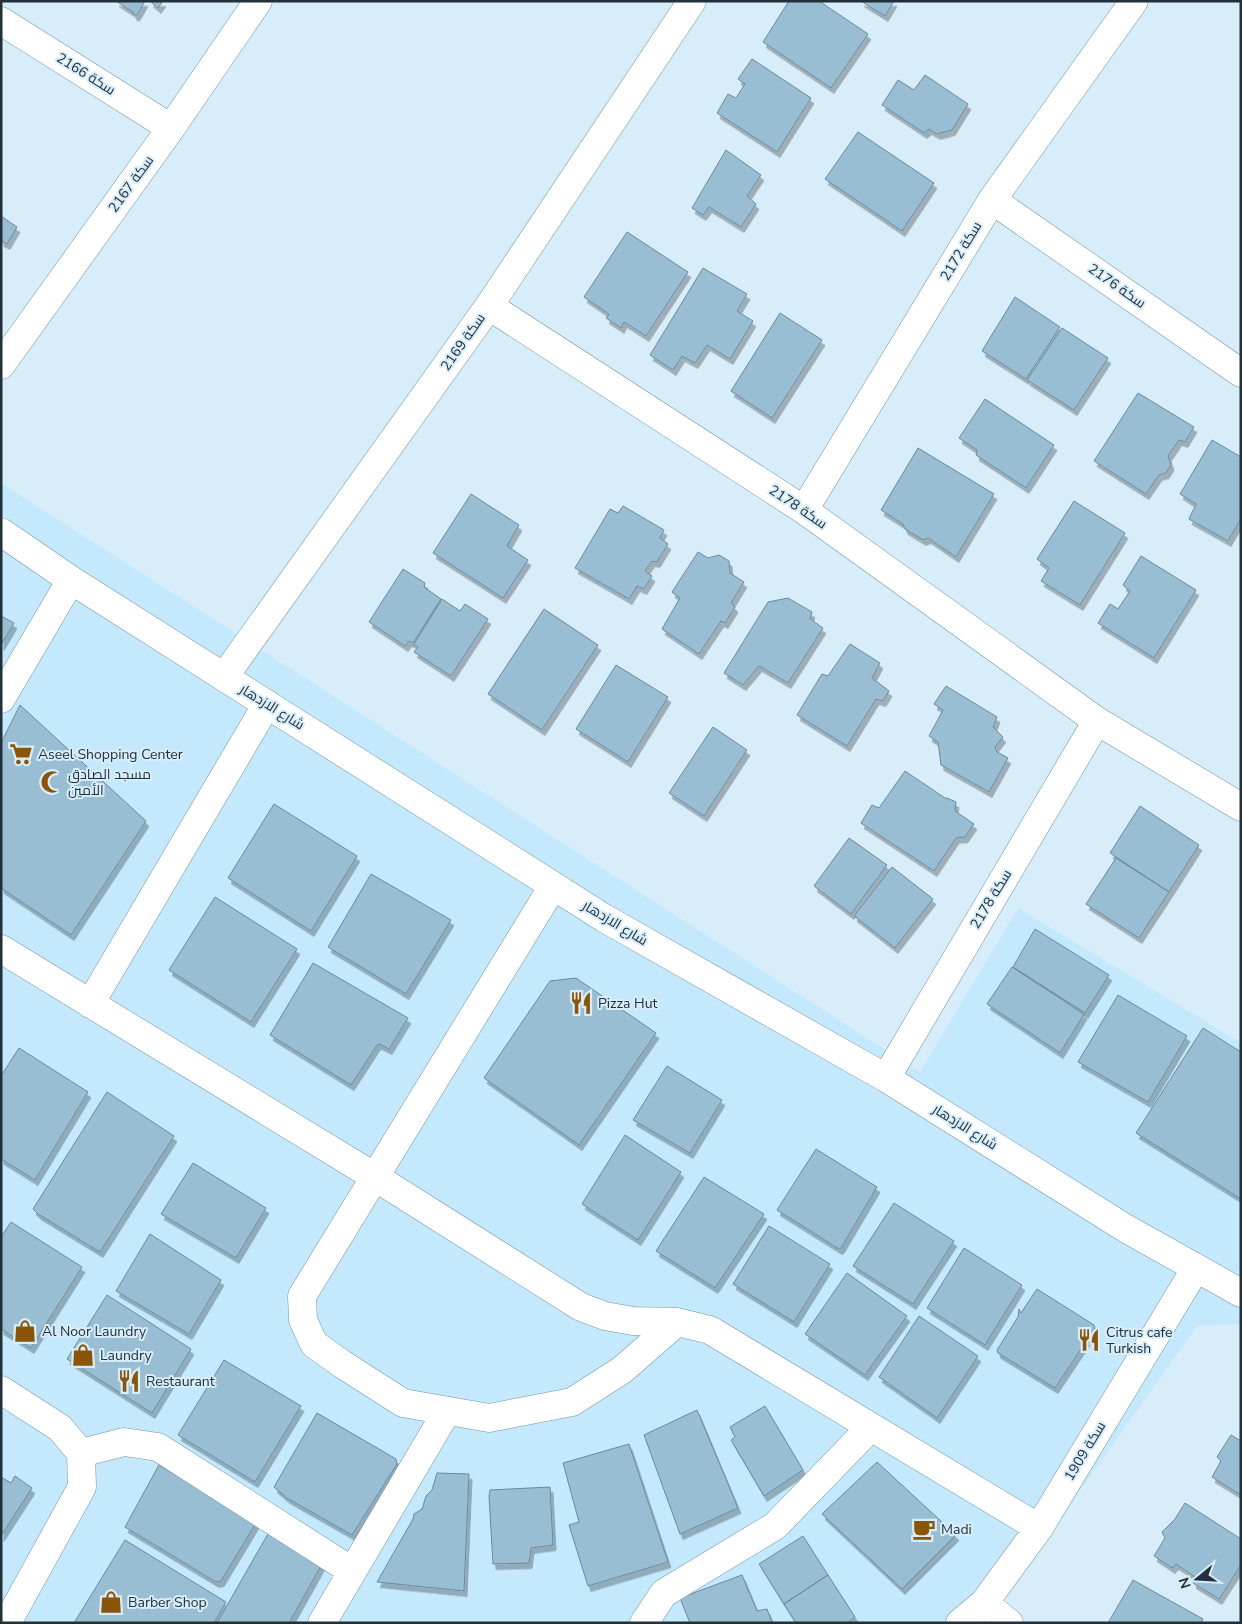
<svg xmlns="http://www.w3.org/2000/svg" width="1242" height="1624" viewBox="0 0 1242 1624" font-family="'Nunito Sans',Cairo,sans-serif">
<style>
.built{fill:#c4e9fd}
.building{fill:#99bdd2;stroke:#678a9e;filter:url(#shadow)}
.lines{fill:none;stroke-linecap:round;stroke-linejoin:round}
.minor-casing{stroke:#7295a9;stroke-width:29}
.tertiary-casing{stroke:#7295a9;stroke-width:29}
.minor{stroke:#fff;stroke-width:28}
.tertiary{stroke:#fff;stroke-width:28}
.labels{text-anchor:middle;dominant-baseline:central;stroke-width:4;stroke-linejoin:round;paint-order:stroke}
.street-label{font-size:14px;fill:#223139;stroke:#d7edfa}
.poi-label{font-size:14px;fill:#223139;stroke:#d7edfa;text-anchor:start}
</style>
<defs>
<filter id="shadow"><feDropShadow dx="3" dy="5.5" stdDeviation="0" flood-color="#0004"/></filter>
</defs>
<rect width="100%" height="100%" fill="#d7edfa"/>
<path class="built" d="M1 483 920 1072 1018 908 1241 1043V1324L1197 1326 988 1620 985 1623H1Z"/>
<path class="building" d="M116 1H145L137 15H134L133 12Z
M150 1H163L158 8Z
M789 1H819L868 34 831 88 763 42Z
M861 1H894L885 16Z
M752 59 811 98 777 152 717 113 728 94 736 98 745 84 738 79Z
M925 75 968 104 952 130 937 134 929 129 924 133 882 105 898 80 914 90Z
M858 132 934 183 902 231 825 179Z
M726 150 761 175 747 196 756 204 741 227 709 207 703 215 692 208Z
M1 216 17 227 7 244 1 241Z
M627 232 688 272 646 336 624 322 621 328 606 318 609 314 584 297Z
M703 268 747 294 737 311 753 321 730 359 707 345 695 363 682 356 673 370 650 355Z
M1015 297 1060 327 1026 379 982 351Z
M780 313 822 340 772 418 731 391Z
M1062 328 1108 358 1074 410 1027 380Z
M1138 393 1194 427 1185 442 1179 440 1168 456 1171 465 1166 473 1159 475 1146 494 1094 461Z
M985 399 1054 445 1026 488 976 455 977 450 959 438Z
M1212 440 1241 457V519L1228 541 1189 519 1196 504 1180 494Z
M918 448 994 494 956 557 928 538 923 540 905 529 903 524 881 510Z
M471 494 519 525 507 546 528 560 503 598 433 553Z
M1074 501 1125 533 1080 605 1041 581 1049 568 1037 559Z
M623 506 664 530 660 538 668 544 657 562 652 561 645 571 652 576 644 589 637 586 629 599 575 568 610 509 618 513Z
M698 552 708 558 719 555 729 561 730 573 744 582 731 603 735 607 725 623 721 621 699 654 662 629 680 598 672 592Z
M1141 556 1196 590 1154 658 1098 623 1110 604 1118 609 1130 591 1123 585Z
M403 569 425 583 424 587 441 599 413 643 409 641 405 646 369 622Z
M788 598 812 612 810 619 823 628 788 683 759 666 743 685 724 673 768 602Z
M442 599 460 611 465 604 488 619 451 676 414 652 418 647 414 644Z
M544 609 598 645 542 730 488 694Z
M1 616 14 623 1 645Z
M850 644 880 663 872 678 889 691 883 701 876 699 847 746 797 715 822 674 828 676Z
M616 665 668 697 628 762 576 729Z
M946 686 997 717 993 727 1003 737 995 747 997 752 1008 758 989 792 941 765 938 742 929 736 943 710 934 704Z
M20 705 146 821 71 935 1 888V743Z
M713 727 747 750 704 816 669 793Z
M905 771 945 798H947L956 802 955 811 974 824 965 837 956 838 934 871 861 823 872 805 879 808Z
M274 804 357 856 311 931 228 878Z
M1140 806 1199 845 1169 892 1110 853Z
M849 838 887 865 851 914 814 886Z
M1116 858 1169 892 1139 938 1086 904Z
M892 867 933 899 895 948 854 916Z
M371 874 451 920 406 994 328 947Z
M215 897 297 949 251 1022 169 970Z
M1035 929 1109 975 1085 1013 1013 967Z
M313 963 408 1018 389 1049 379 1044 377 1045 351 1085 270 1035Z
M1012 967 1084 1014 1060 1053 987 1004Z
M576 978 656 1033 579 1145 484 1078 550 981Z
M1118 995 1187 1036 1148 1102 1078 1062Z
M1203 1028 1241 1052V1199L1136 1133Z
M19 1048 88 1092 35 1180 1 1159V1076Z
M667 1066 722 1100 690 1153 633 1120Z
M107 1092 174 1136 100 1252 38 1214 33 1209Z
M625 1135 681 1172 638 1240 582 1204Z
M816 1149 877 1187 841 1248 839 1249 777 1210Z
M193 1163 266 1208 236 1258 161 1214Z
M704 1177 764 1214 715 1288 656 1251Z
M894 1203 954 1241 913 1304 853 1266Z
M11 1222 82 1267 31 1348 1 1329V1237Z
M769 1226 830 1264 794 1322 733 1284Z
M150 1234 221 1280 189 1334 116 1291Z
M964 1248 1022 1285 985 1345 927 1308Z
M847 1273 907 1316 865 1375 805 1334Z
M1037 1289 1094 1325 1095 1328 1055 1388 998 1353 997 1350 1018 1317 1019 1309 1021 1313Z
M107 1295 191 1349 152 1413 67 1359Z
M919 1316 978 1356 937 1418 879 1377Z
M224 1360 301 1406 255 1482 178 1435Z
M765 1406 803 1470 764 1496 731 1440 735 1437 730 1427Z
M697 1410 738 1508 680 1534 644 1435Z
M317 1413 396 1459 397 1464 352 1535 287 1498 274 1487Z
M1231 1435 1241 1441V1495L1212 1477 1221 1461 1217 1457Z
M629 1444 668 1562 588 1586 569 1525 579 1522 563 1463Z
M877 1462 956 1535 902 1589 822 1514Z
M159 1465 256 1523 221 1581 216 1582 125 1527Z
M437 1473 469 1474 464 1591 377 1582 413 1519 414 1514 422 1509 426 1496 432 1490Z
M15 1476 32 1488 1 1536V1477L11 1483Z
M550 1487 553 1545 531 1548 529 1563 493 1564 489 1496 490 1490Z
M1185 1503 1241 1539V1565L1219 1599 1193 1583 1195 1577 1176 1564 1172 1568 1154 1556 1165 1538 1162 1532 1175 1519Z
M269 1532 322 1564 289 1623H217Z
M803 1536 828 1575 784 1604 759 1564Z
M125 1540 226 1602 214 1623H74Z
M742 1575 757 1611 767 1609 772 1623H690L680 1598Z
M828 1575 855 1617 847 1623H796L784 1604Z
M1133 1580 1203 1619 1201 1623H1108Z"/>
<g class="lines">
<defs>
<path id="minor" d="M1 21 171 128
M992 200 1241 373
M489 306 804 510 1097 721 1241 807
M1 365 171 128 258 1
M804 510 992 200 1134 1
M224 677 489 306 692 1
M1 699 71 580
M553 886 302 1296 303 1320 314 1344 342 1364 403 1403 489 1418 572 1402 622 1370 677 1322
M1 949 375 1177 581 1307 605 1316 633 1321 677 1322 710 1330 1039 1528
M90 1004 267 704
M886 1078 1097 721
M1 1390 60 1428 81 1453 82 1487 7 1623
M81 1453 124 1442 158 1447 352 1571
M984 1603 1009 1623
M322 1623 447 1411
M644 1623 664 1593 775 1526 871 1427
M960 1623 984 1603 1039 1528 1196 1268"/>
<path id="tertiary" d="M1 532 71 580 604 918 886 1078 1125 1228 1241 1293"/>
</defs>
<use href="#minor" class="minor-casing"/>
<use href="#tertiary" class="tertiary-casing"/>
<use href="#minor" class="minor"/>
<use href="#tertiary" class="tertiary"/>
</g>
<defs>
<symbol id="supermarket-bare" viewBox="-9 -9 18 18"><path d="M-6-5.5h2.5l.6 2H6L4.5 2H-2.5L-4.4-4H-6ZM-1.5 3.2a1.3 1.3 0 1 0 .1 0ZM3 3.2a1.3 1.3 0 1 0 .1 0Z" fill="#8b5406" stroke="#d7edfa" stroke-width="2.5" paint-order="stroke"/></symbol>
<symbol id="mosque-bare" viewBox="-9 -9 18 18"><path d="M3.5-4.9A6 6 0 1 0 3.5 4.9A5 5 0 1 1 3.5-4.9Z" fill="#8b5406" stroke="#d7edfa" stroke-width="2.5" paint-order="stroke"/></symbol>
<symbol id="restaurant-bare" viewBox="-9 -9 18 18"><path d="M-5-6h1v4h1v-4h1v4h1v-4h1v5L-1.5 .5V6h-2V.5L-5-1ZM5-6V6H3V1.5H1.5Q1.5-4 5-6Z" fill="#8b5406" stroke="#d7edfa" stroke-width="2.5" paint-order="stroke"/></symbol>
<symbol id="shop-bare" viewBox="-9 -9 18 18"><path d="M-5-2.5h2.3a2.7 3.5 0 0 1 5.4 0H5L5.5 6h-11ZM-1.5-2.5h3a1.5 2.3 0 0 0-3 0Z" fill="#8b5406" stroke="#d7edfa" stroke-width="2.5" paint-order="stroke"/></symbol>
<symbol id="cafe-bare" viewBox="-9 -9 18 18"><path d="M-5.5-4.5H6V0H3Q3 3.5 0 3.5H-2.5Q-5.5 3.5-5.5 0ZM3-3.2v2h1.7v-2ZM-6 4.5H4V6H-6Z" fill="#8b5406" stroke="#d7edfa" stroke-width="2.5" paint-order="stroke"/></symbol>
</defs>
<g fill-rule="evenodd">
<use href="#supermarket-bare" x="5" y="738" width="32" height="32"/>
<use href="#mosque-bare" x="36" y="766" width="32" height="32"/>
<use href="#restaurant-bare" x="565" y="987" width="32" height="32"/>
<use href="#shop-bare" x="9" y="1315" width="32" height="32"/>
<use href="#restaurant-bare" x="1073" y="1324" width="32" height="32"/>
<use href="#shop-bare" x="67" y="1339" width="32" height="32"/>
<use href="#restaurant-bare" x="113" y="1365" width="32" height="32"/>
<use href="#cafe-bare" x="908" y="1513" width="32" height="32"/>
<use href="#shop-bare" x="95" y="1586" width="32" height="32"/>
</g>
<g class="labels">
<g class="street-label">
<text transform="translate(86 74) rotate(32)">سكة 2166</text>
<text transform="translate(131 184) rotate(-54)">سكة 2167</text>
<text transform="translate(961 251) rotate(-59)">سكة 2172</text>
<text transform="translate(1117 286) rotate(35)">سكة 2176</text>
<text transform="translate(463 342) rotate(-55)">سكة 2169</text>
<text transform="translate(798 507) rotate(34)">سكة 2178</text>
<text transform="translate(272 707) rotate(32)">شارع الازدهار</text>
<text transform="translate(991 899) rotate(-59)">سكة 2178</text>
<text transform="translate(615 923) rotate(31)">شارع الازدهار</text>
<text transform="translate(965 1127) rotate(32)">شارع الازدهار</text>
<text transform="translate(1085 1451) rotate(-59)">سكة 1909</text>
</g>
<g class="poi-label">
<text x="38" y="754">Aseel Shopping Center</text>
<text x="68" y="774">مسجد الصادق<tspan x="68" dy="16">الأمين</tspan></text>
<text x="598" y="1003">Pizza Hut</text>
<text x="42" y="1331">Al Noor Laundry</text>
<text x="1106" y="1332">Citrus cafe<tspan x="1106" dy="16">Turkish</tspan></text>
<text x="100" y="1355">Laundry</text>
<text x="146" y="1381">Restaurant</text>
<text x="941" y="1529">Madi</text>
<text x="128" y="1602">Barber Shop</text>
</g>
</g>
<rect width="1242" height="1624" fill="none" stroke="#223139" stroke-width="5"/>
<g transform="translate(1197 1579) rotate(252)" stroke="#d7edfa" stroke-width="4" paint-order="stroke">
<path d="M0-4L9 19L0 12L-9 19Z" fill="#223139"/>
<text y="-8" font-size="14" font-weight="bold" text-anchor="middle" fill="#223139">N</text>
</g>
</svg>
